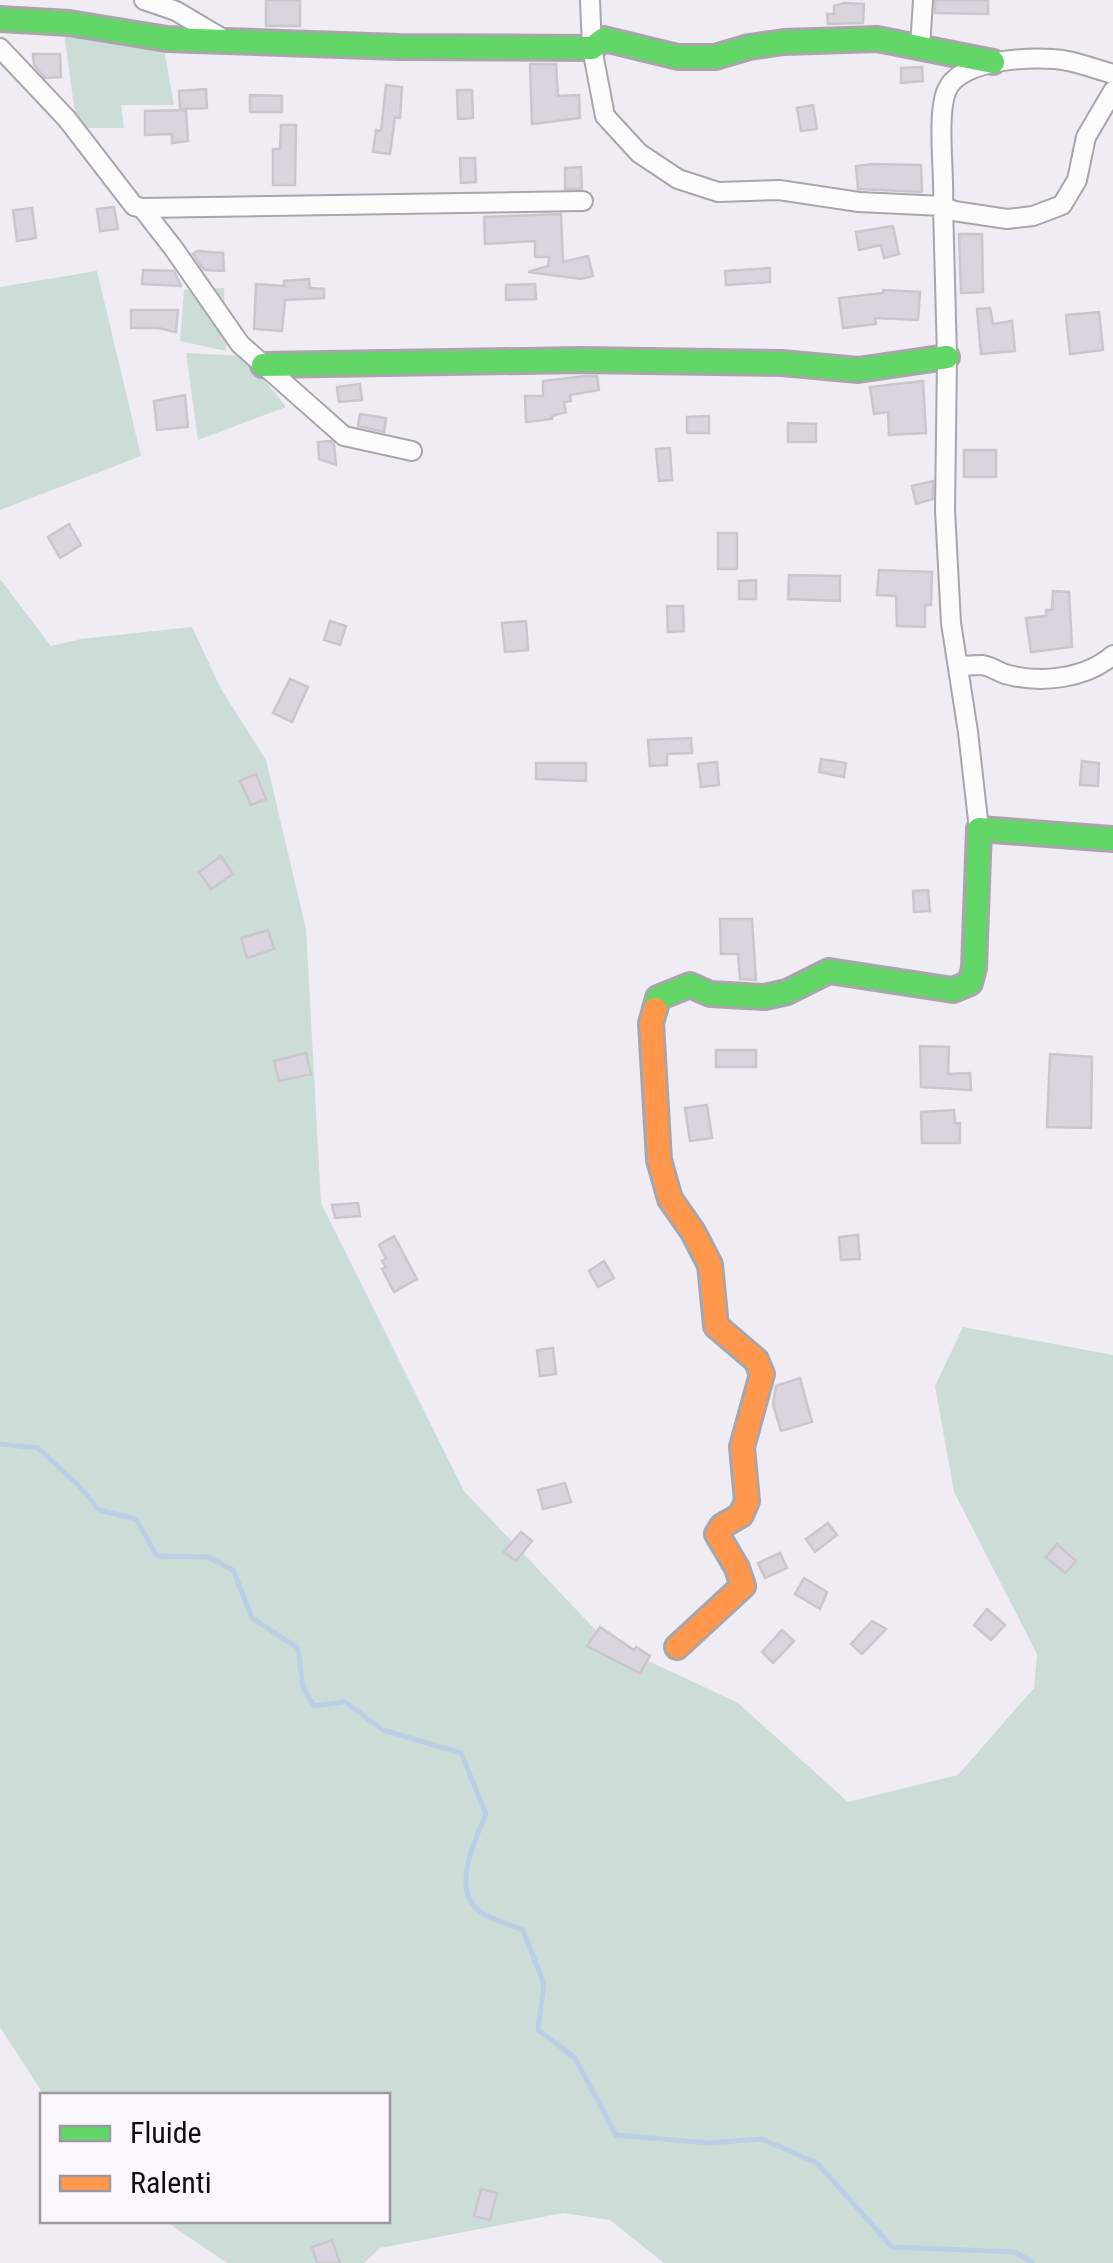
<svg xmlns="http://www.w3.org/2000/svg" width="1113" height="2263" viewBox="0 0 1113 2263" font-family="'Roboto Condensed',sans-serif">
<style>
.green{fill:#cbddd6}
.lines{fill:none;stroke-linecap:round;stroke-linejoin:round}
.stream{stroke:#bacfe5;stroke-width:5}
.building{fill:#d9d4de;stroke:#c9c6cc;stroke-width:2.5}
.street-casing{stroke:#a8a5ab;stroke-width:22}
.fast-casing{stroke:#a8a5ab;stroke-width:28}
.slow-casing{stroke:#a8a5ab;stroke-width:28}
.street{stroke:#fdfcfd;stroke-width:18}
.fast{stroke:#63d668;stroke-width:22}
.slow{stroke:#ff974d;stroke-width:22}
</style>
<rect width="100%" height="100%" fill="#f0ecf4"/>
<path class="green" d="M63 26 163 43 174 105H121L124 128H77Z
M97 271 141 456 0 510V287Z
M224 288 226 351 180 341 184 290Z
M186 353 245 356 286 407 198 440Z
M0 579 51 646 81 639 192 627 221 689 266 760 306 929 321 1203 464 1491 606 1641 738 1703 848 1802 958 1775 1034 1688 1037 1654 954 1492 935 1386 963 1327 1113 1355V2263H664L610 2220 563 2213 380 2248 364 2263H227L165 2221 388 2220V2096L44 2095 0 2027Z"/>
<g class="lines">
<path class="stream" d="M0 1444 38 1448 80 1487 99 1510 136 1519 157 1556 208 1557 233 1570 252 1618 298 1648 303 1687 314 1706 345 1702 383 1730 461 1753 486 1814C475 1840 451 1888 479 1911 490 1920 510 1924 523 1930L544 1984 538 2030 575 2058 616 2135 709 2143 762 2139 817 2163 892 2247 1015 2252 1033 2263"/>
</g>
<path class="building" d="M266 0H300V26H266Z
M935 0H988V14L935 13Z
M844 3 864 4 863 23 828 24 827 14H834V6Z
M33 54H60L61 77 45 78 34 65Z
M530 64H556L558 96 579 95 580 118 532 124Z
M922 67 923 81 901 83V68Z
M386 85 402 87 400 118 395 117 390 154 373 152 376 130 381 131Z
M206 89 207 108 180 109 179 91Z
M457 90H472L473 118 458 119Z
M250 95 282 96V112H250Z
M813 105 817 129 801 131 797 108Z
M186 110 188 141 172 143V134L145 135V111Z
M281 125H296L295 185H273V149H280Z
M460 158H475L476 182 461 183Z
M872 164 921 165 922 192 858 189 856 166Z
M581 167 582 189H565V168Z
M114 207 118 229 100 231 97 209Z
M32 208 36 238 17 241 13 210Z
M561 214 563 262 588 256 593 276 581 279 528 272 548 266 549 257H535V241L485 244 484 217Z
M893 226 899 254 884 258 881 245 859 250 856 232Z
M959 234H982L983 292 961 293Z
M197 251 223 253 224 271 204 270 193 254Z
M770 268V282L726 285 725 271Z
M143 270 174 271 181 286 142 284Z
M309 279 310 288 324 289V298L285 300 282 331 254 329 256 284 284 286V281Z
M535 284 536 299 506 300V285Z
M883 290 920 292 918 320 875 318 876 324 843 328 839 298 883 293Z
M990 308 993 324 1012 321 1015 351 981 354 977 309Z
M131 310H178L176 332 158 328H131Z
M1099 312 1103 350 1070 354 1066 315Z
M585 376H597L599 390 570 395 571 401 564 402 566 412 552 416V419L526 422 525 396H543V381Z
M923 381 926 433 889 435 888 412 874 414 870 387Z
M360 384 362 400 339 402 337 387Z
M185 395 188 427 157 430 154 401Z
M360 414 386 418 384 432 358 426Z
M709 416V433H687V417Z
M788 423 816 424V442H788Z
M331 441 334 444 336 465 319 459 318 442Z
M670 448 672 480 659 481 656 449Z
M964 450H996V477H964Z
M933 481V499L916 504 912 486Z
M69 524 81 545 60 558 48 537Z
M718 533H737V569H718Z
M879 570 932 572 931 605H925V627L897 626 896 596 877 595Z
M789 575 840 576V601L788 599Z
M756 580V599H739V581Z
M1053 591 1069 592 1072 647 1031 652 1026 618 1046 616V610H1052Z
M667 606H683L684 631 668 632Z
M330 621 346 626 340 645 324 640Z
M526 621 528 650 505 652 502 623Z
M290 679 308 687 292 722 273 713Z
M691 738 692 753 667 754V765L650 766 648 740Z
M821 759 846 763 844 777 819 772Z
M1082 761 1099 763 1098 786 1080 785Z
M717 762 719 785 701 787 698 764Z
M536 763H586V781L536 779Z
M256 774 266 799 251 805 240 781Z
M221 856 233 874 211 889 199 872Z
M928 890 930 911 914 912 913 891Z
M720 919H752L756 980 740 979 738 954H721Z
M268 930 274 949 247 958 241 938Z
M920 1046 949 1047 948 1074 970 1073 971 1090 921 1087Z
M716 1050H756V1067H716Z
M306 1053 311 1074 279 1081 274 1061Z
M1050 1054 1092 1057 1091 1128 1047 1127Z
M707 1105 712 1138 690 1141 685 1108Z
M954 1110 955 1123H960V1143H922L921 1112Z
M358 1203 360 1216 335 1218 332 1205Z
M858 1235 860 1259 841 1260 839 1237Z
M394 1236 417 1279 394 1292 382 1269 386 1267 382 1261 386 1259 379 1245Z
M604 1261 614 1278 598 1287 589 1271Z
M553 1348 556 1374 540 1376 537 1350Z
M800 1378 812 1422 781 1431 773 1404 776 1386Z
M565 1483 571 1502 543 1509 538 1490Z
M828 1523 837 1535 815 1552 806 1539Z
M521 1532 532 1541 516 1561 504 1552Z
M1057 1544 1076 1561 1065 1573 1046 1557Z
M780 1553 787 1568 765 1578 758 1563Z
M804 1578 827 1592 820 1609 795 1594Z
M987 1609 1005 1625 991 1640 974 1625Z
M872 1621 886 1629 862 1654 851 1644Z
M600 1627 634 1650 636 1647 650 1656 640 1673 587 1646Z
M782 1630 794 1641 773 1663 762 1652Z
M481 2189 497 2193 490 2220 474 2216Z
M332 2240 340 2263H317L312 2247Z"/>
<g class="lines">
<defs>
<path id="street" d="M144 0 176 11 220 37
M590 0 592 48 605 116 639 153 678 179 718 192 779 190 859 202 943 206C945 177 936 113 947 90 960 58 1039 55 1068 61 1083 64 1099 70 1113 74
M0 48 67 119 134 206 142 208 174 249 240 344 344 436 412 451
M920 48 923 0
M142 208 583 201
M958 665C966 666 974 665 982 665 990 666 997 671 1005 674 1040 684 1085 679 1113 655
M979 829 968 732 951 623 945 510 947 357 943 206 954 211 1007 219 1033 216 1062 205 1077 180 1086 137 1113 91"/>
<path id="fast" d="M0 19 69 23 167 39 399 47 592 48 604 39 678 57H715L749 47 784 42 877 39 993 62
M263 365 581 360 782 363 858 370 947 357
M655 1009 658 998 690 985 710 994 765 997 787 992 829 971 953 990 970 983 974 968 979 829 1113 839"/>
<path id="slow" d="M655 1009 651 1023 659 1160 670 1199 693 1232 710 1265 716 1326 756 1360 762 1374 742 1447 747 1501 741 1515 722 1526 717 1534 737 1568 743 1586 677 1647"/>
</defs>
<use href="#street" class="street-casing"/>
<use href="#fast" class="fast-casing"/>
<use href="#slow" class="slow-casing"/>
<use href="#street" class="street"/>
<use href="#fast" class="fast"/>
<use href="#slow" class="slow"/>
</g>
<rect x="40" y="2093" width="350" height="130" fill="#fbf7fe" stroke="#9d99a0" stroke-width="2.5"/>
<rect x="60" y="2126" width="50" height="15" fill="#63d668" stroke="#9d99a0" stroke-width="2.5"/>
<text x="130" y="2143" font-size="30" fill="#100d12">Fluide</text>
<rect x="60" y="2176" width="50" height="15" fill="#ff974d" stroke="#9d99a0" stroke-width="2.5"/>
<text x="130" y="2193" font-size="30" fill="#100d12">Ralenti</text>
</svg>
